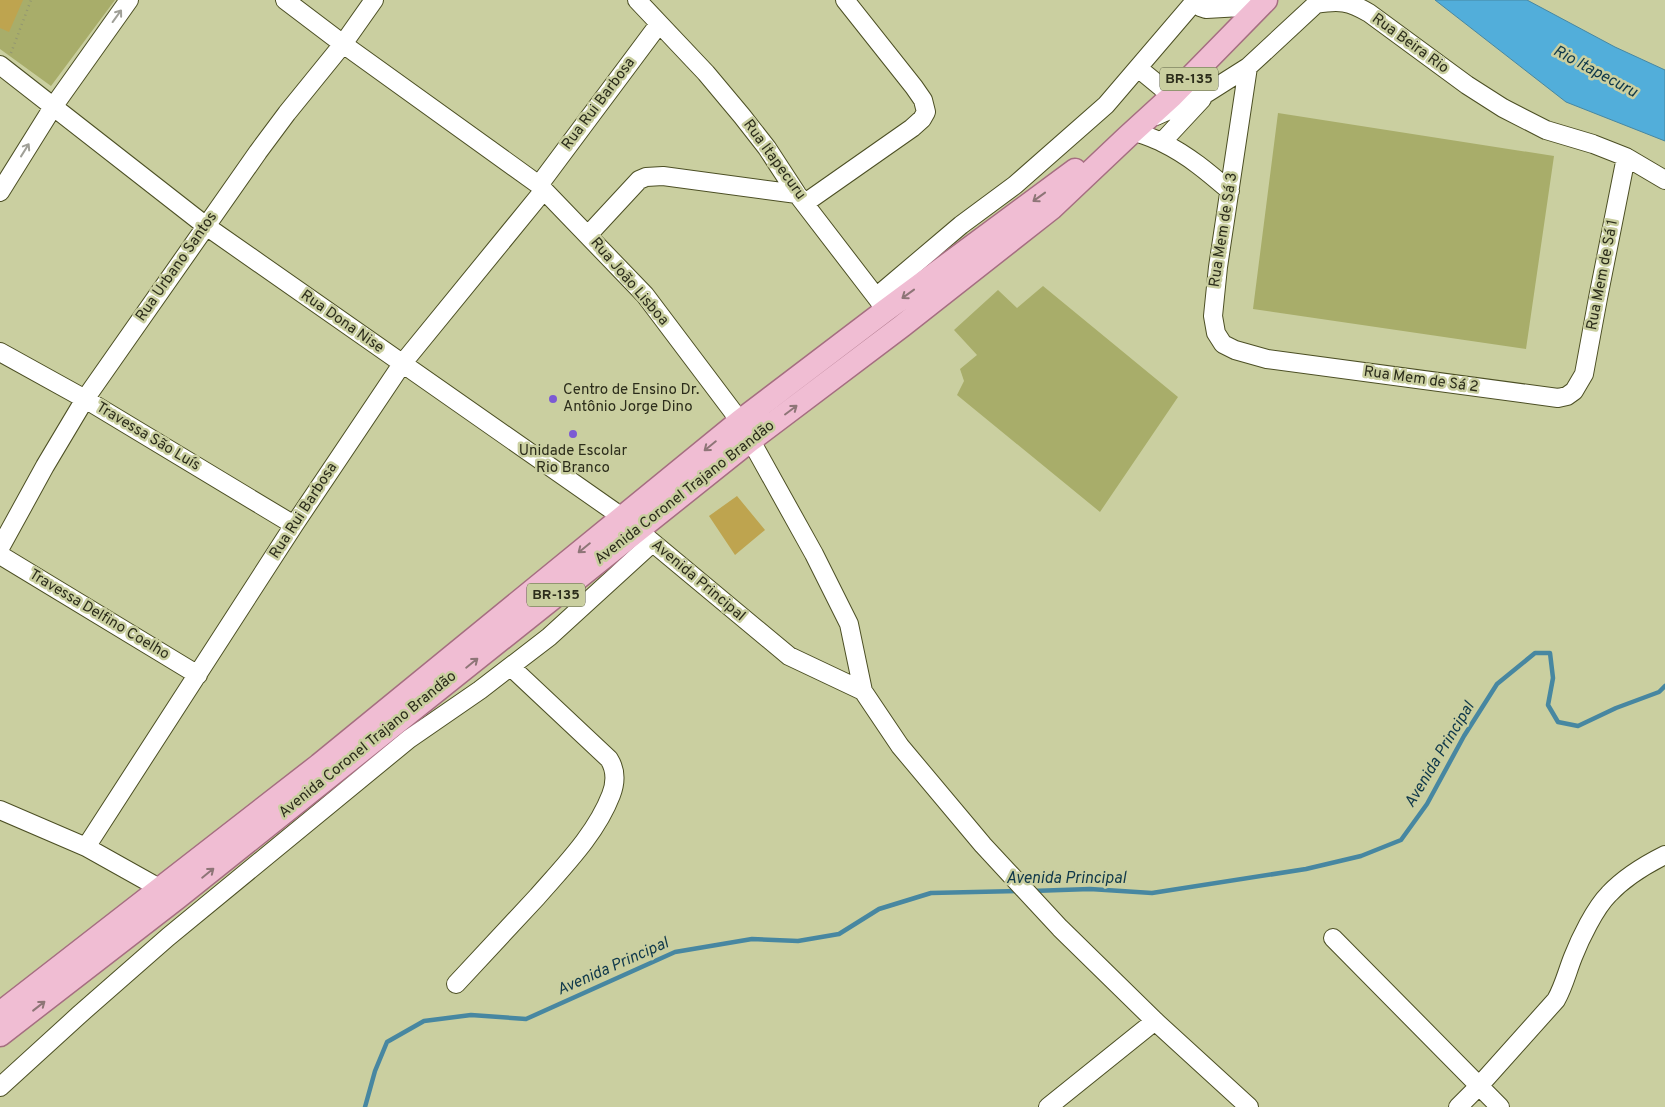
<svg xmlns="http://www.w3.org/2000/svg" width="1665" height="1107" viewBox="0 0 1665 1107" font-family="Overpass,sans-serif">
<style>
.green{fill:#a8ad6a}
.water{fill:#52aeda;stroke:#4787a1}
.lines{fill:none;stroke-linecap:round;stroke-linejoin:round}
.stream{stroke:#4787a1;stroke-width:4.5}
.building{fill:#bea44f}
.minor-casing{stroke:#4c4f24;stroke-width:20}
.major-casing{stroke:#a56e80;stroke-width:25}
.path{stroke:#929671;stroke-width:2.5;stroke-dasharray:1 4;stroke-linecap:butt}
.minor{stroke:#fff;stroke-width:18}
.major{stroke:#f0bdd3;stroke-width:22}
.oneway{stroke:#a0a098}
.oneway2{stroke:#8e7577}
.poi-dot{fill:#7c5ad4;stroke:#cacfa0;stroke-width:2}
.labels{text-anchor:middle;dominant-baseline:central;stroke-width:5;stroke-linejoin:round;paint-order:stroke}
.shield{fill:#cacfa0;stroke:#5b5e43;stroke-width:1}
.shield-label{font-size:14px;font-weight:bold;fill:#2c2d1b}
.street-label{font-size:15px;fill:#2c2d1b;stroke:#cacfa0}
.poi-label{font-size:15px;fill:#2c2d1b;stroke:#cacfa0;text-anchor:start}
.water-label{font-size:16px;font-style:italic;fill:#0f384a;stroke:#cacfa0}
</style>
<rect width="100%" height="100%" fill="#cacfa0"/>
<path class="green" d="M0 0H115L51 86 0 49Z
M1278 113 1554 156 1526 349 1253 309Z
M1043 286 1178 397 1100 512 957 395 964 381 960 369 977 355 954 330 998 290 1017 308Z"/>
<path class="water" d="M1435 0H1527L1615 47 1665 70V141L1566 102Z"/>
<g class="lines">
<path class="stream" d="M1032 891 1090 889 1152 893 1306 869 1361 856 1401 840 1427 804 1464 736 1497 684 1535 653H1550L1553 678 1548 705 1558 722 1578 726 1616 708 1659 692 1665 686
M365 1107 375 1071 387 1042 424 1021 471 1015 526 1019 675 952 752 939 798 941 839 934 879 909 931 893 1020 891"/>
</g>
<path class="building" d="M0 0H23L9 32 0 28Z
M737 496 765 530 735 555 709 516Z"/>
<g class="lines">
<defs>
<path id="minor" d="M285 0 343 44 539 185 645 295 740 421 814 554 849 624 863 691
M637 0 706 73 742 116 767 148 797 194 883 306
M1194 0 1200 7 1206 9 1259 6
M0 65 206 226 622 517 789 656 863 691 900 746 983 845 1060 928 1155 1021 1249 1107
M1248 67 1218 267 1213 316 1216 333 1223 344 1235 350 1267 359 1558 398 1567 396 1574 391 1584 374 1598 298 1626 157
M1138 68 1172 96
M1156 116 1207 93 1248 67 1316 4C1339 0 1349 1 1369 13L1467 85 1503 108 1546 130 1593 144 1626 157 1665 180
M1134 131C1143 135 1154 138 1163 143 1188 155 1209 173 1230 191
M1162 142 1202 99
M539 185 659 24
M0 192 53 107 129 0
M805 203 912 128 922 119 926 112 923 100 914 87 845 0
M588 235 639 180 646 177 663 176 797 194
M876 297 961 225 1015 185 1106 105 1195 1
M0 352 85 399 294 525
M0 548 45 466 85 399 258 152 287 113 343 44 374 0
M0 555 198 675
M0 810 86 847 170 894
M86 847 294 525 402 364 544 190
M1333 938 1500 1107
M456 984C483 955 510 926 537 897 564 866 596 834 611 795 616 782 616 770 609 759L511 667
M0 1087 79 1015 168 937 409 739 480 690 549 637 652 543
M1048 1107 1155 1021
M1458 1107 1479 1086 1556 1000C1564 986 1567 972 1573 957 1580 939 1595 908 1609 894 1624 878 1645 865 1665 855"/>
<path id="major" d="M0 1013 319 765 740 421 886 310 1075 170
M0 1035 177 898 751 440 902 326 1052 208 1127 137 1172 96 1266 0"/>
</defs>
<use href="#minor" class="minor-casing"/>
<use href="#major" class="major-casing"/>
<path class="path" d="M11 53 31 0"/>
<use href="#minor" class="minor"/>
<use href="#major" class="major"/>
</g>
<defs><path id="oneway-shaft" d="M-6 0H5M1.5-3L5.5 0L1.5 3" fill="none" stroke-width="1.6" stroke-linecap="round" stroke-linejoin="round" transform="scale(1.25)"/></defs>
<g class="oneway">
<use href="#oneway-shaft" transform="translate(117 16) rotate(-54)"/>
<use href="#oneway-shaft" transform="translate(25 150) rotate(-58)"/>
</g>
<g class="oneway2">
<use href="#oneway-shaft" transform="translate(1039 197) rotate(144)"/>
<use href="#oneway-shaft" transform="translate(908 294) rotate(144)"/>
<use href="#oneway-shaft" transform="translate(791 410) rotate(-37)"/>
<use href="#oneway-shaft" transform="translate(710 446) rotate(141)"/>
<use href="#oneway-shaft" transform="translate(584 548) rotate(141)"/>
<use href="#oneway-shaft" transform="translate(472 663) rotate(-39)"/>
<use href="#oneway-shaft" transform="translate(208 873) rotate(-39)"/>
<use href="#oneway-shaft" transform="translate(39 1006) rotate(-38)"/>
</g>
<g class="poi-dot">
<circle cx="553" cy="399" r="5"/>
<circle cx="573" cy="434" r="5"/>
</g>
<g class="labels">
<g class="shield">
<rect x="1160" y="67.5" width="58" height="23" rx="4"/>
<rect x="527" y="583.5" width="58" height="23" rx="4"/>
</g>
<g class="shield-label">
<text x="1189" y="79">BR-135</text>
<text x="556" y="595">BR-135</text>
</g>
<g class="street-label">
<text transform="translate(1410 44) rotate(36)">Rua Beira Rio</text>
<text transform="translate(599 104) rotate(-53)">Rua Rui Barbosa</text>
<text transform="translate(774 160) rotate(54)">Rua Itapecuru</text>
<text transform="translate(1224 230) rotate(-81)">Rua Mem de Sá 3</text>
<text transform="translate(177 267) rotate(-55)">Rua Urbano Santos</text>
<text transform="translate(1603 275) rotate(-79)">Rua Mem de Sá 1</text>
<text transform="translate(629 282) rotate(49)">Rua João Lisboa</text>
<text transform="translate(342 322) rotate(35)">Rua Dona Nise</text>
<text transform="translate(1421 380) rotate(8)">Rua Mem de Sá 2</text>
<text transform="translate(148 437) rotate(31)">Travessa São Luís</text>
<text transform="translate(685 493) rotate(-38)">Avenida Coronel Trajano Brandão</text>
<text transform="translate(304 511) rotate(-57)">Rua Rui Barbosa</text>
<text transform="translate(698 581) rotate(40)">Avenida Principal</text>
<text transform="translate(99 615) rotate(31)">Travessa Delfino Coelho</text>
<text transform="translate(368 745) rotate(-39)">Avenida Coronel Trajano Brandão</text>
</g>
<g class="poi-label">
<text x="563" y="390">Centro de Ensino Dr.<tspan x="563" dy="17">Antônio Jorge Dino</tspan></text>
<text x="573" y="451" text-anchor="middle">Unidade Escolar<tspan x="573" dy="17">Rio Branco</tspan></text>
</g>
<g class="water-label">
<text transform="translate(1595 72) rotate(28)">Rio Itapecuru</text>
<text transform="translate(1440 755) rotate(-59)">Avenida Principal</text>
<text x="1066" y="879">Avenida Principal</text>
<text transform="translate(613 967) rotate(-24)">Avenida Principal</text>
</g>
</g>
</svg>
